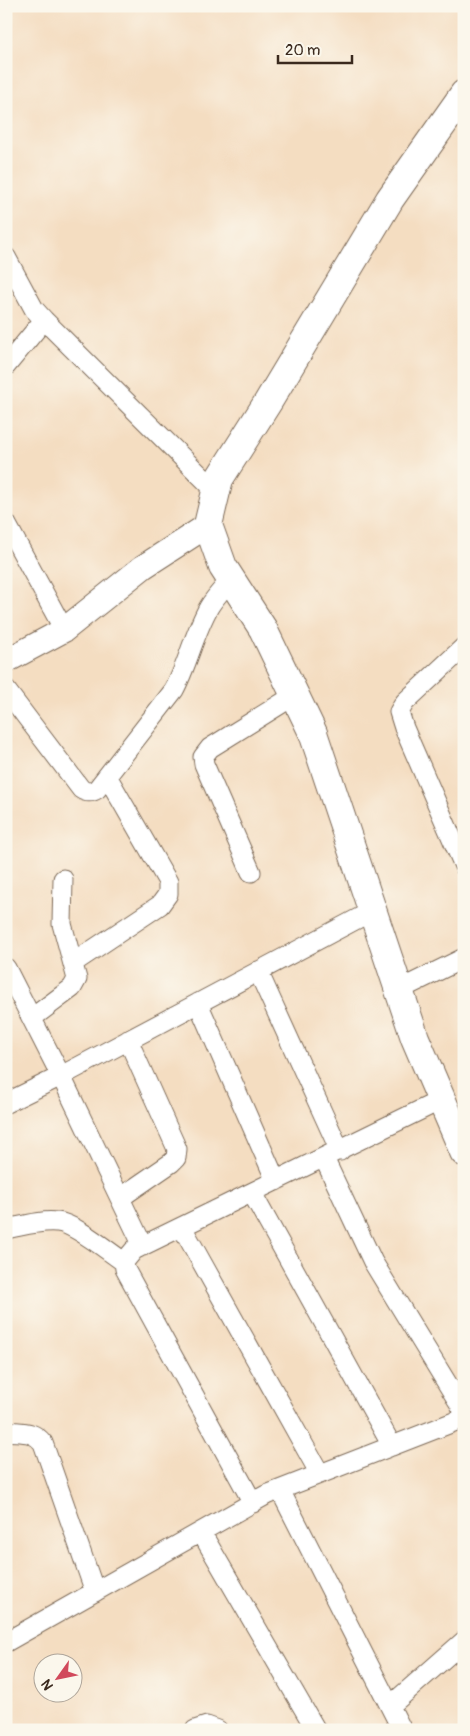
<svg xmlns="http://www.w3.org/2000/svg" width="470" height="1736" viewBox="0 0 470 1736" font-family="Pangolin,sans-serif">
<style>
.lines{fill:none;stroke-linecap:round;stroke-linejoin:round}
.minor-casing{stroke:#7c6957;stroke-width:21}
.tertiary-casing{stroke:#7c6957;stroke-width:26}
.secondary-casing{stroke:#7c6957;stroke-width:30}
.minor{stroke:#fff;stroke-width:19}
.tertiary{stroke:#fff;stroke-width:24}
.secondary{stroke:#fff;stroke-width:28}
</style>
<rect width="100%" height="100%" fill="#fbf7ec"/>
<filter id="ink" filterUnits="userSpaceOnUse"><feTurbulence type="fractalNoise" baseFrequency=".02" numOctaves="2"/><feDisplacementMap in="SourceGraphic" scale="10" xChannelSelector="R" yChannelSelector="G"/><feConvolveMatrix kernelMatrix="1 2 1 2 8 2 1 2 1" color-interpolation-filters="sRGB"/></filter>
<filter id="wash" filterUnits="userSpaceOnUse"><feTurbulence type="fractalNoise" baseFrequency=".0096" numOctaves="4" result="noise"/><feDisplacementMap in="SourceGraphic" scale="20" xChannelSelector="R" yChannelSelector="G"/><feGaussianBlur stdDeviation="1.12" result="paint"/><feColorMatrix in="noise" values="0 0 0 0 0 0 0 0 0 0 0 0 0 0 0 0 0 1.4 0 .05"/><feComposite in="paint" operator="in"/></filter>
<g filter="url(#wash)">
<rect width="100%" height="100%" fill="#f4ddc1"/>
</g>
<g filter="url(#ink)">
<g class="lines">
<defs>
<path id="minor" d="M6 257 34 309 44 320 216 491
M6 366 44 320
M6 523 64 630
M464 647 405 702 399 712 404 728 464 866
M6 690 81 789C87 793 91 793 97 789L174 690C188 664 194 633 209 607 215 597 224 588 231 579
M251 872 204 764 203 757 210 748 295 695
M73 963 160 905 168 894V882L107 776
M6 968 61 1076 143 1246
M258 971 340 1151
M399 990 464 958
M198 1003 276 1181
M32 1018 72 988 77 979 62 924 63 879
M6 1103 61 1076 372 911
M324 1158 373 1262 464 1411
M252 1193 392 1446
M120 1198 171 1163 176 1158 177 1149 128 1040
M182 1227 320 1474
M6 1229C22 1226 41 1220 57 1222 74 1223 109 1252 124 1262
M6 1431C22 1433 33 1430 43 1443L95 1592
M280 1490 402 1730
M253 1503 125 1269 124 1262 134 1250 441 1100
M201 1532 316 1730
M6 1642 266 1495 464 1418
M390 1706 464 1641
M195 1730 207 1726 218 1730"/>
<path id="tertiary" d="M6 661 64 630 143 567 208 525"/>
<path id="secondary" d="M464 94 390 199 268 402 219 479 208 525 223 567 263 629 313 733 415 1038 464 1152"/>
</defs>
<use href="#minor" class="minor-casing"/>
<use href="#tertiary" class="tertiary-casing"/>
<use href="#secondary" class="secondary-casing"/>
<use href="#minor" class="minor"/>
<use href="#tertiary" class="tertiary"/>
<use href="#secondary" class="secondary"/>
</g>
</g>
<rect width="470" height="1736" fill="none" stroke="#fbf7ec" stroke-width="25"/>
<g transform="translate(58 1678) rotate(237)"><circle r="24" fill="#fbf7ec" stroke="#aea59a"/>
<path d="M0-4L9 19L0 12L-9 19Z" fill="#d1495b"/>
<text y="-8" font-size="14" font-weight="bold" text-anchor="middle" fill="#3b2a1e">N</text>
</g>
<path d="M278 55v8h74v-8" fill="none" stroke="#3b2a1e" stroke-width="2.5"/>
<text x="285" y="55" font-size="15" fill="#3b2a1e" stroke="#fbf7ec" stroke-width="4" paint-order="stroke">20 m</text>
</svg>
